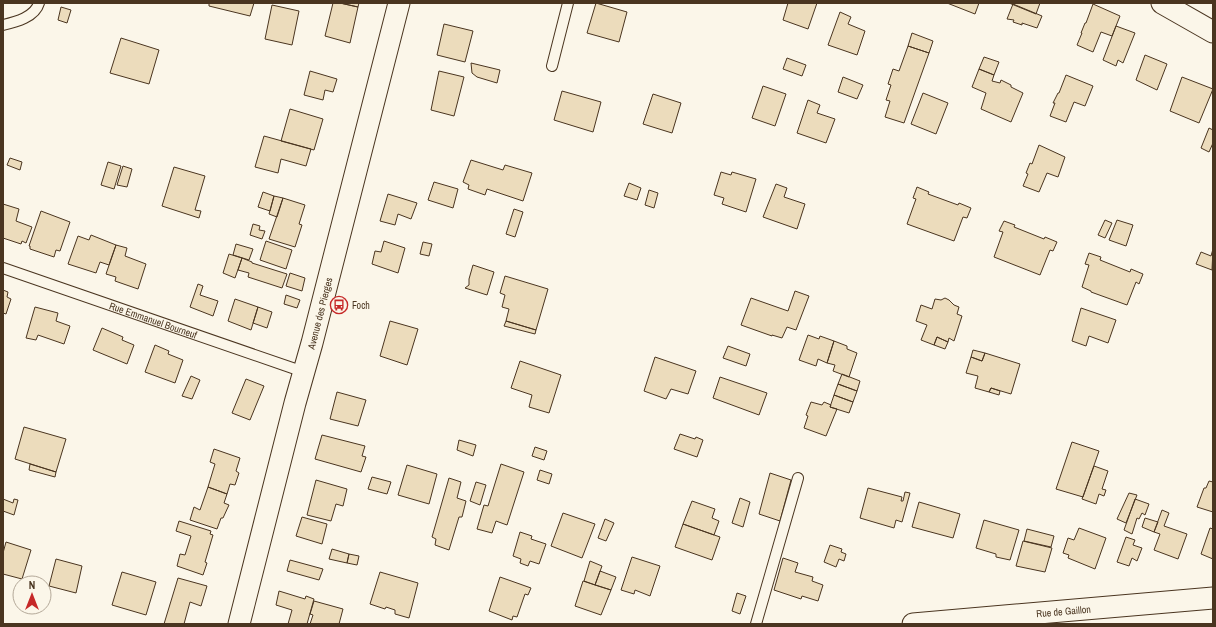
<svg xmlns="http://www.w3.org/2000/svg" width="1216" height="627" viewBox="0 0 1216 627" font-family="'Archivo Narrow',sans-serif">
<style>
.building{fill:#ecdcbc;stroke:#4a3520}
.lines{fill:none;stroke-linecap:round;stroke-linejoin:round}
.service-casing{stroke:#4a3520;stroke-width:12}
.minor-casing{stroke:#4a3520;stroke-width:23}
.service{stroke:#fbf6e9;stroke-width:10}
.minor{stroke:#fbf6e9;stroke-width:21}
.labels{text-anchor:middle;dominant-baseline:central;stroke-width:3;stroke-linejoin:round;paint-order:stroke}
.poi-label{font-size:10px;fill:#4a3520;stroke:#fbf6e9;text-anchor:start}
.street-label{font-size:10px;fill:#4a3520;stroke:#fbf6e9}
</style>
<rect width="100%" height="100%" fill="#fbf6e9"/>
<path class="building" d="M209 3H254L250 16 209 6Z
M333 3H340L358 7 350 43 325 36Z
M340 3H359L358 7Z
M596 3 627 12 619 42 587 33Z
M788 3H817L808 29 783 20Z
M947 3H979L975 14Z
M1009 3H1040L1036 14Z
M1013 4 1042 16 1037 28 1022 23V25L1013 22 1014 20 1007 19Z
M1093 4 1120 16 1112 36 1101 32 1093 52 1077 45 1082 33H1081L1085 23H1086Z
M272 5 299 11 292 45 265 39Z
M61 7 71 10 67 23 58 20Z
M840 12 851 17 848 24 865 31 857 55 828 45Z
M444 24 473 31 465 62 437 55Z
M1116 26 1135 33 1123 63 1118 60 1116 66 1103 60Z
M912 33 933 41 929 53 908 46Z
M121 38 159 50 149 84 110 73Z
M908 46 929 53 904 123 885 117 890 101 886 100 891 85 888 84 893 69 899 71Z
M1145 55 1167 64 1157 90 1136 80Z
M984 57 999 62 994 75 979 69Z
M787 58 806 65 802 76 783 69Z
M471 63 500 70 497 83 477 77 472 73Z
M979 69 994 75 992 81 1000 83 1001 80 1011 85V87L1023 93 1011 122 981 109 986 93 972 87Z
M310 71 337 79 333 92 325 90 323 100 304 95Z
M439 71 464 77 454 116 431 110Z
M1066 75 1093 86 1085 106 1074 102 1066 122 1050 116 1055 103H1053L1058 93H1059Z
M843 77 863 85 857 99 838 92Z
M1182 77 1213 89 1199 123 1170 111Z
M763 86 786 94 775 126 752 118Z
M562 91 601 102 593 132 554 120Z
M923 93 948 103 936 134 911 124Z
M653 94 681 103 672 133 643 124Z
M808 100 820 105 817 113 835 119 826 143 797 133Z
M290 109 323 119 314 150 281 141Z
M1209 128 1213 130V143L1209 152 1201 148Z
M264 136 311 149 306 166 281 159 278 173 255 167Z
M1039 145 1065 157 1058 177 1047 173 1039 192 1023 186 1028 174 1026 173 1030 163 1032 164Z
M10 158 22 162 20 170 7 165Z
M471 160 503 170 505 165 532 173 523 201 487 189 485 195 468 189 469 185 463 182Z
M108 162 121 166 114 189 101 185Z
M123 166 132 169 127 187 117 185Z
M174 167 205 176 195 210 201 211 199 218 162 206Z
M721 172 731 175 732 172 756 179 746 212 722 204 724 198 714 195Z
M434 182 458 189 453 208 428 200Z
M629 183 641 188 637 200 624 196Z
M776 184 787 188 784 197 805 204 797 229 763 217Z
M917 187 929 192 928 194 958 205 959 203 971 208 967 218 963 217 954 241 907 224 916 199 913 198Z
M649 190 658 193 654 208 645 205Z
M263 192 274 196 270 211 258 207Z
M388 194 417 203 411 219 398 214 395 225 380 221Z
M274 196 283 198 277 217 269 214Z
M283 198 305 205 299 224 302 225 295 247 269 239Z
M3 204 19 209 16 221 32 227 26 243 22 241 21 244 3 238Z
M514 209 523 212 515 237 506 234Z
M41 211 70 222 60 251 56 250 54 257 30 249V246H29Z
M1105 220 1112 223 1105 238 1098 235Z
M1117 220 1133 225 1126 246 1109 240Z
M1004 221 1015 225 1014 227 1044 239 1045 237 1057 242 1053 251 1050 250 1040 275 994 257 1003 232 999 231Z
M253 224 260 226 259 230 265 231 262 239 250 235Z
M91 235 116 245 109 265 100 262 96 273 68 264 78 236 89 240Z
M266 241 292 250 286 269 260 260Z
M384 241 405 248 398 273 372 264 375 251 381 252Z
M423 242 432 244 429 256 420 254Z
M236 244 253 249 249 260 233 255Z
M116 245 127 248 125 256 146 264 138 289 115 281 116 277 106 274Z
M1213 249 1212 270 1196 264 1201 252 1211 256Z
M1089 253 1101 257 1100 260 1130 272 1131 269 1143 274 1139 284 1136 282 1127 305 1091 292V291L1082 287 1089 265 1085 264Z
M229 254 242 258 235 278 223 273Z
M242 258 252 262V263L287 274 282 288 248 277 249 273 238 270Z
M473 265 494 272 487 295 465 288 469 285V279Z
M290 273 305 278 302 291 286 286Z
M505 276 548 289 536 330 506 321 509 309 502 307 505 295 500 293Z
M198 284 203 286 200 295 218 301 213 316 190 307Z
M3 290 8 292 7 297 11 299 6 314 3 313Z
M795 291 809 296 796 330 787 327 782 338 772 335V336L741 325 751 298 788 311Z
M286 295 300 300 297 308 284 304Z
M945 298 949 300 954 305 959 307 957 314 962 316 954 341 949 338 948 342 937 337 934 345 921 340 927 325 916 321 921 305 932 309 935 299 941 300Z
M235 299 258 307 251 330 228 321Z
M35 307 58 313 56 321 70 326 64 344 38 335 36 340 26 338Z
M258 307 272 312 267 328 253 323Z
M1081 308 1116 320 1108 343 1089 336 1086 346 1072 341Z
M390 321 418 329 407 365 380 356Z
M506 321 536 330 535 334 504 326Z
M102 328 123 337 122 340 134 345 127 364 93 350Z
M808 335 819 339 820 336 834 341 827 363 818 359 816 366 799 360Z
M937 337 948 342 945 349 934 345Z
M834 341 847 346V349L857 353 849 377 833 371 835 365 827 363Z
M155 345 169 351 168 354 183 360 175 383 145 372Z
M728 346 750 354 746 366 723 358Z
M973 350 985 353 982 361 971 357Z
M985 353 1020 364 1011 394 991 388 989 392 975 388 978 376 966 373 971 357 982 361Z
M655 357 696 371 688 394 671 389 666 399 644 391Z
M520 361 561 375 549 413 529 407 532 395 511 388Z
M842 374 860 381 857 391 838 384Z
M191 376 200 380 192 399 182 396Z
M720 377 767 393 759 415 713 398Z
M246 379 264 386 250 420 232 413Z
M838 384 857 391 853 402 834 395Z
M991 388 1000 391 999 395 989 392Z
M337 392 366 400 358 426 330 419Z
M834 395 853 402 849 413 830 407Z
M811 402 822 405 824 402 831 405 830 407 837 409 826 436 804 428 808 416 806 415Z
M24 427 66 439 56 472 15 459Z
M680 434 695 439 696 437 703 440 697 457 674 449Z
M322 435 365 446 362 456 366 457 361 472 315 459Z
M459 440 476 445 473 456 457 450Z
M1072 442 1099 451 1083 497 1056 489Z
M535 447 547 451 544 460 532 456Z
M214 449 240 458 236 471 239 473 235 485 230 484 227 494 208 487 215 464 210 462Z
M30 464 56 472 55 477 29 470Z
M501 464 524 472 507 525 496 521 492 533 477 529 484 505 488 506Z
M407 465 437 474 429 504 398 495Z
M1094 466 1108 471 1102 489 1106 490 1104 496 1099 494 1096 504 1082 499Z
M540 470 552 474 549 484 537 480Z
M770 473 791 480 780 521 759 514Z
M372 477 391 482 387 494 368 489Z
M449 478 461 482 457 498 466 501 462 517H459L449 550 435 545 436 539 432 537Z
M316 480 347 489 343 506 336 504 331 521 307 515Z
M1209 481 1213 482V512L1197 507 1204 488H1206Z
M476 482 486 485 480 505 470 501Z
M208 487 227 494 224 503 229 505 223 518H221L217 529 190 520 194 507 200 510Z
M868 488 902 497 901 501H903L905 492 910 493 902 522 896 520 894 528 860 518Z
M1129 493 1137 495 1126 523 1117 519Z
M740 498 750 502 743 527 732 523Z
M3 499 13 503 14 499 18 500 14 515 3 511Z
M1135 499 1149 504 1145 515 1142 513 1139 519 1137 518 1132 534 1124 530Z
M692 501 715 509 712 518 719 521 714 535 683 524Z
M919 502 960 514 953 538 912 527Z
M1162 510 1169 513 1164 526 1187 534 1178 559 1154 550 1160 534 1154 532Z
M563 513 595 524 582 558 551 546Z
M302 517 327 524 322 544 296 536Z
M1145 518 1158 522 1154 532 1142 527Z
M605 519 614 523 606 541 598 538Z
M984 520 1019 530 1010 560 996 557V554L976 548Z
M179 521 211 531 210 534 213 535 205 562 207 563 203 575 177 566 180 554 185 555 191 536 176 531Z
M683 524 720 537 712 560 675 547Z
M1079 528 1106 538 1095 569 1068 558 1069 555 1063 553 1068 538 1074 540Z
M1210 528 1213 529V559L1201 554Z
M1027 529 1054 536 1051 547 1024 541Z
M520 532 532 536 531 539 546 544 539 564 530 561 528 566 520 563 521 559 513 556Z
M1126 537 1135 540 1133 545 1142 548 1137 561 1132 558 1129 566 1117 562Z
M1023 541 1052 548 1045 572 1016 566Z
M6 542 31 550 22 579 3 574V553Z
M830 545 842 549 841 552 846 554 844 561 839 559 836 567 824 562Z
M332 549 349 554 347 563 329 559Z
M349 554 359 556 357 565 347 563Z
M632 557 660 566 650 596 635 590 634 594 621 590Z
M783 558 798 563 795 572 813 577 812 581 823 585 818 601 802 596 801 599 774 590Z
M56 559 82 566 76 593 49 586Z
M290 560 323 569 319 580 287 571Z
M590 561 602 566 595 585 584 581Z
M600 571 616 577 611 590 595 585Z
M122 572 156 582 146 615 112 605Z
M380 572 418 583 409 618 395 614V610L386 607 385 609 370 604Z
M500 577 531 588 528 595 525 594 517 617 513 616 512 620 489 611Z
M178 578 207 586 201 606 190 602 184 624H164Z
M583 581 611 590 601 615 575 606Z
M279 591 305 599 306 596 314 599 307 624H288L292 610 276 605Z
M737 593 746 596 740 614 732 611Z
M314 601 343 609 339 624H310L313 615 310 614Z"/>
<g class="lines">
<defs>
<g id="service">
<path d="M3 25C16 22 35 17 39 3"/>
<path d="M552 66 568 3"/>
<path id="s1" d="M3 268 304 372"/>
<path d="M756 624 798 478"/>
</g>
<g id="minor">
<path d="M1162 3 1213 32"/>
<path id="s2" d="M239 624 295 403 312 343 399 3"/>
<path id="s3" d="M913 624 1213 598"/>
</g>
</defs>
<use href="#service" class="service-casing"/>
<use href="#minor" class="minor-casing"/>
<use href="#service" class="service"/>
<use href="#minor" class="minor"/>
</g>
<defs>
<symbol id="bus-ring" viewBox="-11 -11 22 22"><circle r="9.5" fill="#fbf6e9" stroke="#c62828" stroke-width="1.5"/><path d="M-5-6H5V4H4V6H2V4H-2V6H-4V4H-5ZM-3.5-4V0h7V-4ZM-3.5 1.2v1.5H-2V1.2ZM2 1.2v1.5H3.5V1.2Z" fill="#c62828"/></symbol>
</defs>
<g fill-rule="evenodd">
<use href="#bus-ring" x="329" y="295" width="20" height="20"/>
</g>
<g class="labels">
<g class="poi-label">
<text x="352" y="305">Foch</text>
</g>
<g class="street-label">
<text stroke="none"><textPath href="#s2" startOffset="321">Avenue des Pierges</textPath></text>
<text stroke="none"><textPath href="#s1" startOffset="159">Rue Emmanuel Bourneuf</textPath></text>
<text stroke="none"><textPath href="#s3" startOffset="151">Rue de Gaillon</textPath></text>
</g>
</g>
<rect width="1216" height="627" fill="none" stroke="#4a3520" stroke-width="8"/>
<g transform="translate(32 595)"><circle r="19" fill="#fbf6e9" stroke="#b4a999"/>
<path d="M0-3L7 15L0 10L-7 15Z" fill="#c62828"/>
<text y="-6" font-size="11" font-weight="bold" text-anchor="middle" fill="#4a3520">N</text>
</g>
</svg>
